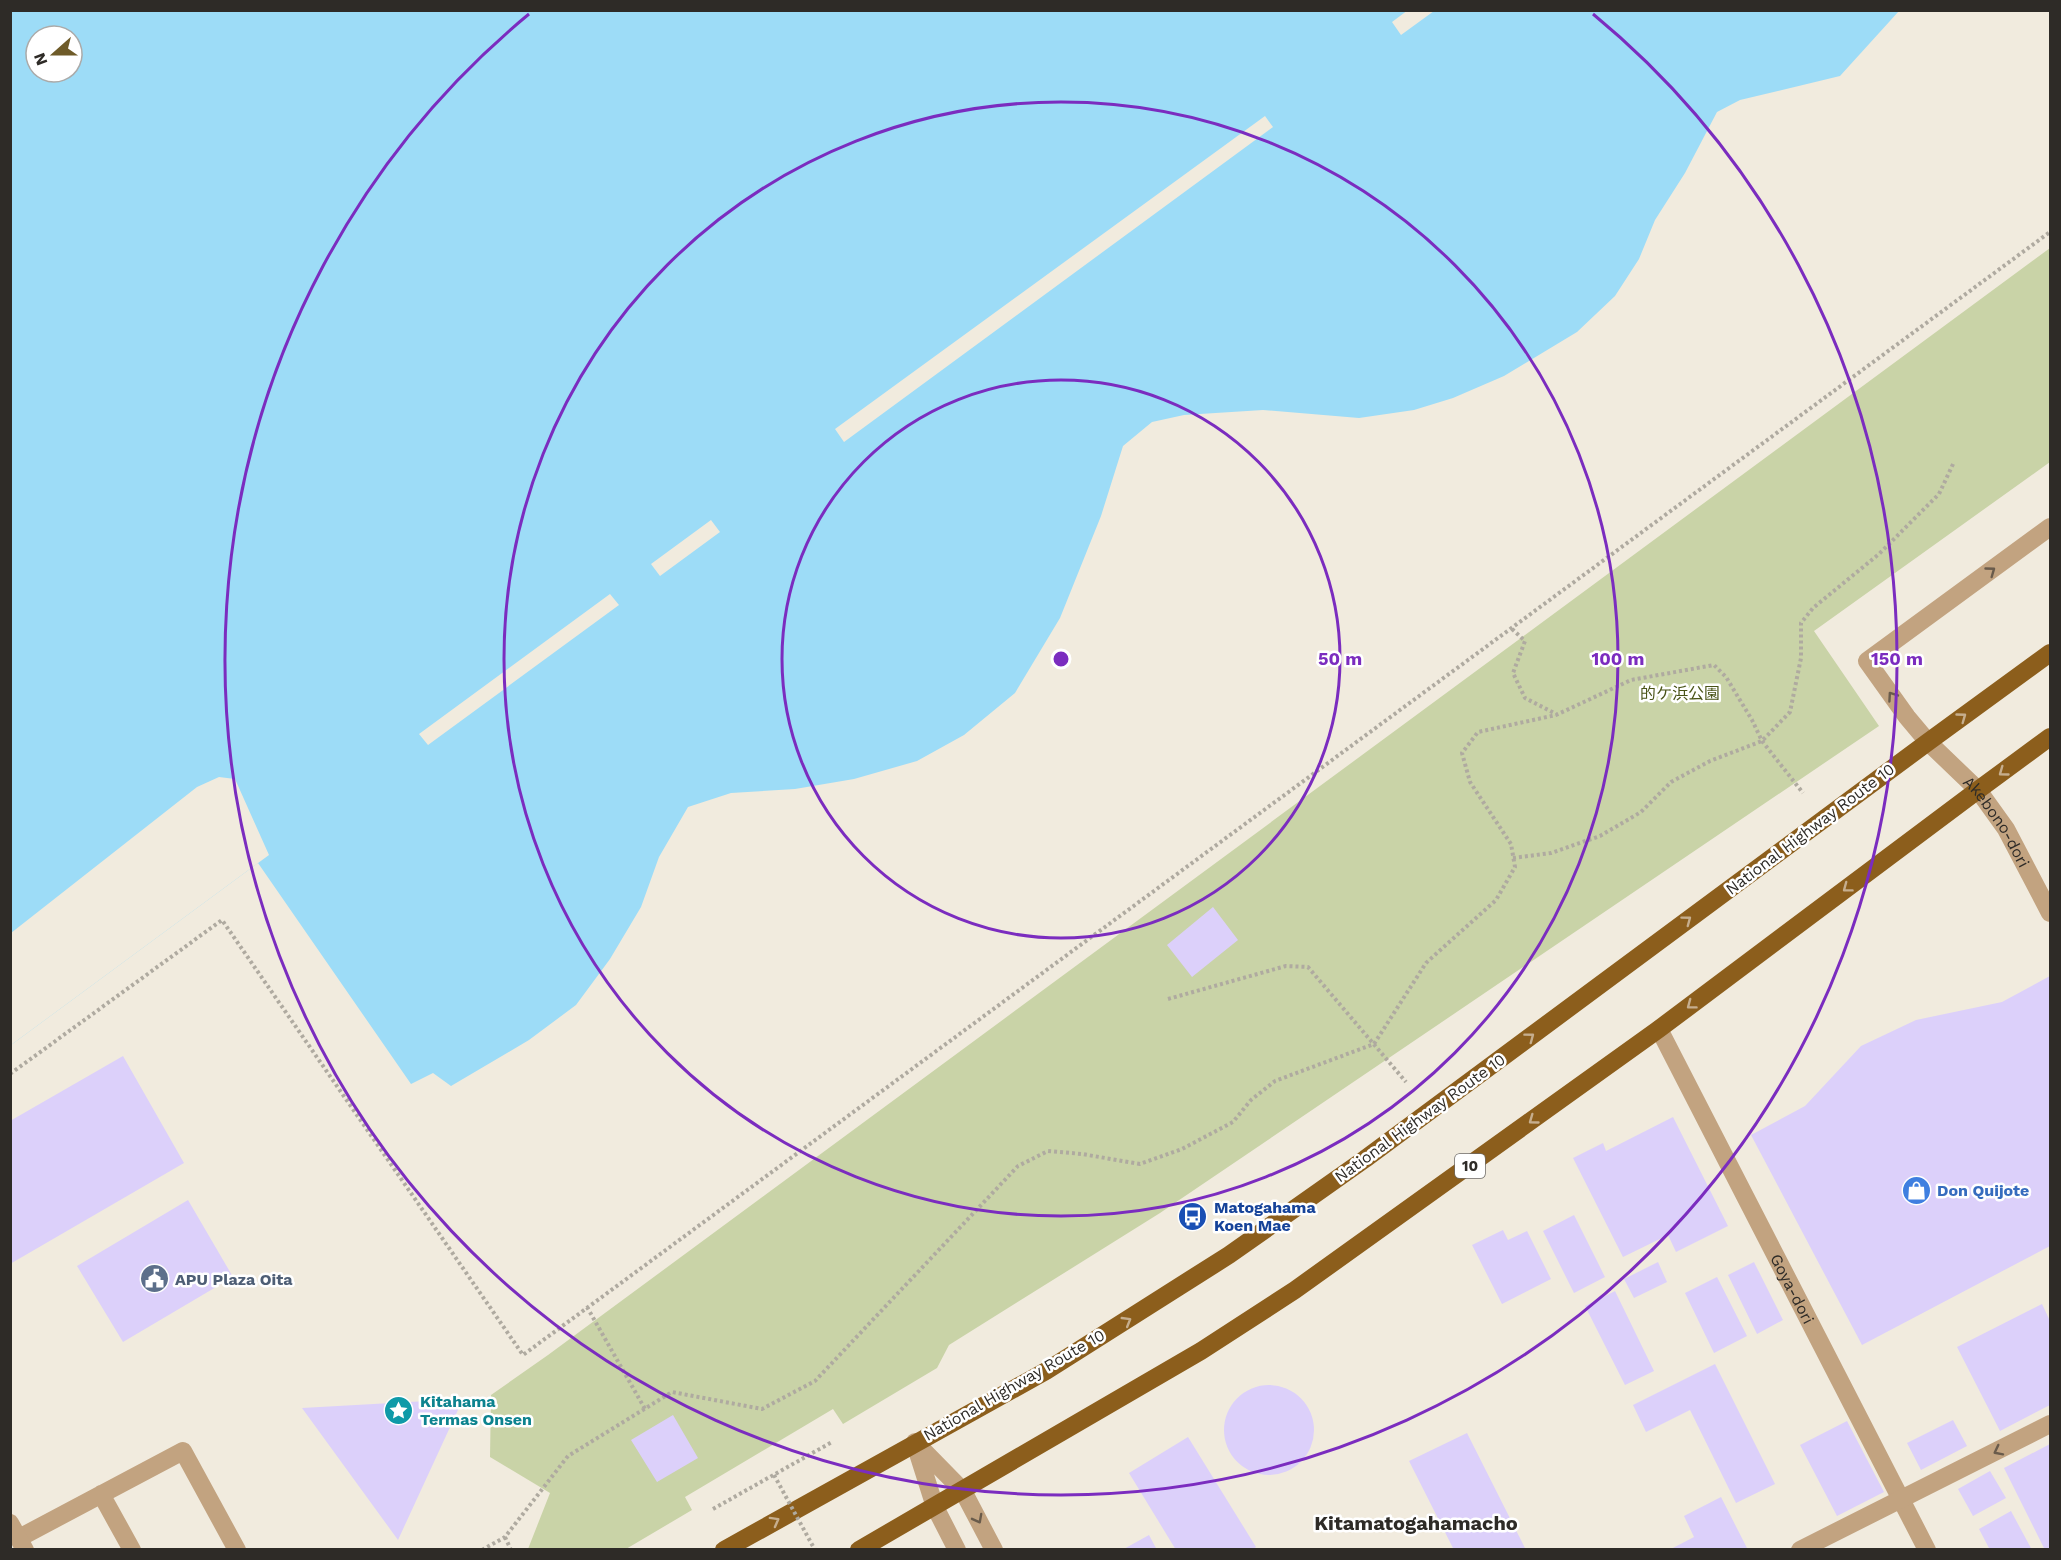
<svg xmlns="http://www.w3.org/2000/svg" width="2061" height="1560" viewBox="0 0 2061 1560" font-family="'Work Sans','Noto Sans JP',sans-serif">
<style>
.green{fill:#c9d3a7}
.water{fill:#9ddcf7;fill-rule:evenodd}
.pier{fill:#f1ebde}
.building{fill:#dcd0fa}
.lines{fill:none;stroke-linecap:round;stroke-linejoin:round}
.path{stroke:#afaaa0;stroke-width:4;stroke-dasharray:3 3;stroke-linecap:butt}
.service{stroke:#c2a380;stroke-width:18}
.minor{stroke:#c2a380;stroke-width:18}
.tertiary{stroke:#c2a380;stroke-width:18}
.trunk{stroke:#8c5e1c;stroke-width:18}
.path-bridge{stroke:#afaaa0;stroke-width:4;stroke-dasharray:3 3;stroke-linecap:butt}
.oneway{stroke:#695b4b}
.oneway2{stroke:#c6ae8e}
.ring{fill:none;stroke:#7b2cbf;stroke-width:3}
.labels{text-anchor:middle;dominant-baseline:central;stroke-width:5;stroke-linejoin:round;paint-order:stroke}
.shield{fill:#fff;stroke:#6d6b68;stroke-width:1.5}
.shield-label{font-size:15px;font-weight:bold;fill:#2e2b27}
.park-label{font-size:16px;fill:#4a5418;stroke:#fff}
.street-label{font-size:16px;fill:#2e2b27;stroke:#fff}
.shop-label{font-size:16px;font-weight:bold;fill:#366cbe;stroke:#fff;text-anchor:start}
.transit-label{font-size:16px;font-weight:bold;fill:#164399;stroke:#fff;text-anchor:start}
.service-label{font-size:16px;font-weight:bold;fill:#4e5e75;stroke:#fff;text-anchor:start}
.culture-label{font-size:16px;font-weight:bold;fill:#0d838f;stroke:#fff;text-anchor:start}
.quarter-label{font-size:20px;font-weight:bold;fill:#2e2b27;stroke:#fff}
.centre{fill:#7b2cbf;stroke:#fff;stroke-width:3}
.ring-label{font-size:18px;text-anchor:middle;font-weight:bold;fill:#7b2cbf;stroke:#fff;stroke-width:5;stroke-linejoin:round;paint-order:stroke}
</style>
<rect width="100%" height="100%" fill="#f1ebde"/>
<path class="green" d="M2050 248V462L1814 631 1879 726 1160 1213 949 1345 937 1368 843 1424 833 1409 685 1497 692 1510 626 1549H528L550 1493 490 1457 491 1395 548 1355Z"/>
<path class="water" d="M11 11H1899L1840 76 1740 100 1717 112 1685 173 1655 220 1639 259 1615 296 1577 332 1504 376 1453 398 1414 410 1359 418 1263 410 1184 415 1152 422 1123 446 1101 516 1060 618 1015 693 964 735 917 761 854 779 795 789 731 793 688 807 659 857 641 907 610 959 576 1005 529 1040 451 1086 433 1073 411 1084 258 863 11 1045ZM36 36H72V72H36Z"/>
<path class="pier" d="M1408 10H1434V11L1401 35 1392 22Z
M1265 116 1273 127 844 442 835 429Z
M711 520 720 532 660 576 651 564Z
M610 594 619 605 428 745 419 734Z
M219 777 235 779 269 855 11 1045V933L197 787Z"/>
<path class="building" d="M1213 907 1238 940 1192 977 1167 945Z
M2050 976V1246L1862 1345 1751 1135 1805 1106 1861 1046 1916 1020 2002 1002Z
M123 1056 184 1163 10 1264V1121Z
M1673 1117 1728 1226 1676 1252 1668 1235 1623 1257 1573 1158 1603 1143 1606 1151Z
M188 1200 233 1277 123 1342 77 1266Z
M1574 1215 1605 1277 1574 1293 1543 1231Z
M1503 1230 1508 1240 1527 1231 1551 1279 1502 1304 1472 1245Z
M1658 1262 1667 1282 1634 1298 1624 1279Z
M1754 1262 1783 1320 1757 1334 1728 1275Z
M1717 1277 1747 1336 1714 1353 1685 1293Z
M1615 1291 1654 1371 1625 1385 1585 1306Z
M2042 1304 2050 1321V1405L2000 1431 1957 1347Z
M1715 1364 1775 1484 1736 1503 1690 1410 1646 1432 1633 1405Z
M1224 1430a45 45 0 1 1 90 0a45 45 0 1 1-90 0Z
M463 1399 398 1540 302 1408Z
M673 1415 698 1458 657 1482 631 1440Z
M1953 1420 1967 1446 1921 1470 1907 1443Z
M1847 1421 1884 1492 1837 1516 1800 1445Z
M1467 1433 1526 1550H1454L1409 1461Z
M1188 1437 1256 1547 1252 1550H1176L1129 1473Z
M2050 1444V1550H2045L2004 1468Z
M1990 1471 2006 1498 1973 1516 1958 1489Z
M1721 1497 1748 1550H1669L1694 1537 1684 1516Z
M2011 1511 2032 1550H1990L1979 1529Z
M1149 1535 1157 1550H1122Z"/>
<g class="lines">
<path class="path" d="M1512 629 1525 641 1513 673 1525 698 1556 714
M1513 858 1551 853 1600 836 1641 812 1671 782 1710 761 1762 741 1790 712 1801 658V623L1813 608 1879 554 1939 494 1954 462
M1168 999 1286 966 1308 967 1406 1082
M10 1074 222 920 523 1355 2050 232
M587 1307 645 1409
M713 1509 832 1442
M505 1537 511 1550
M482 1550 505 1537 568 1456 672 1392 762 1409 815 1381 1018 1166 1048 1151 1082 1154 1140 1164 1182 1149 1233 1122 1251 1100 1275 1081 1374 1044 1426 963 1496 900 1515 867 1511 844 1470 782 1462 753 1478 732 1556 715 1631 680 1714 665 1726 677 1752 720 1762 741 1803 793"/>
<path class="service" d="M1928 742 1907 717 1867 661 2050 527
M101 1494 132 1550
M19 1538 183 1451 237 1550"/>
<g class="minor">
<path id="s1" d="M1928 742 1978 790 2006 829 2050 913"/>
<path id="s2" d="M1659 1029 1927 1550"/>
<path d="M1800 1550 2050 1424"/>
</g>
<path class="tertiary" d="M915 1442 963 1491 994 1550
M916 1447 935 1507 957 1550
M10 1523 25 1550"/>
<path class="trunk" d="M724 1550 1046 1371 1229 1255 1365 1159 1928 742 2050 653
M859 1550 1201 1351 1295 1290 1659 1029 1978 790 2050 737"/>
<path class="path-bridge" d="M774 1475 815 1550"/>
</g>
<defs><path id="oneway-chevron" d="M-2-3.5L2.5 0L-2 3.5" fill="none" stroke-width="1.6" stroke-linecap="round" stroke-linejoin="round" transform="scale(1.5)"/></defs>
<g class="oneway">
<use href="#oneway-chevron" transform="translate(1991 571) rotate(-36)"/>
<use href="#oneway-chevron" transform="translate(1892 696) rotate(-125)"/>
<use href="#oneway-chevron" transform="translate(1998 1451) rotate(153)"/>
<use href="#oneway-chevron" transform="translate(978 1519) rotate(62)"/>
</g>
<g class="oneway2">
<use href="#oneway-chevron" transform="translate(1962 717) rotate(-36)"/>
<use href="#oneway-chevron" transform="translate(2003 772) rotate(144)"/>
<use href="#oneway-chevron" transform="translate(1847 888) rotate(143)"/>
<use href="#oneway-chevron" transform="translate(1687 920) rotate(-37)"/>
<use href="#oneway-chevron" transform="translate(1691 1005) rotate(143)"/>
<use href="#oneway-chevron" transform="translate(1530 1037) rotate(-37)"/>
<use href="#oneway-chevron" transform="translate(1533 1120) rotate(144)"/>
<use href="#oneway-chevron" transform="translate(1127 1321) rotate(-31)"/>
<use href="#oneway-chevron" transform="translate(775 1521) rotate(-29)"/>
</g>
<g class="ring">
<circle cx="1061" cy="659" r="279"/>
<circle cx="1061" cy="659" r="557"/>
<path d="M1593 14A836 836 0 1 1 529 14"/>
</g>
<defs>
<symbol id="shop-disc" viewBox="-11 -11 22 22"><circle r="9.5" fill="#3f7fe0" stroke="#fff"/><path d="M-5-2.5h2.3a2.7 3.5 0 0 1 5.4 0H5L5.5 6h-11ZM-1.5-2.5h3a1.5 2.3 0 0 0-3 0Z" fill="#fff"/></symbol>
<symbol id="bus-disc" viewBox="-11 -11 22 22"><circle r="9.5" fill="#1a4fb4" stroke="#fff"/><path d="M-5-6H5V4H4V6H2V4H-2V6H-4V4H-5ZM-3.5-4V0h7V-4ZM-3.5 1.2v1.5H-2V1.2ZM2 1.2v1.5H3.5V1.2Z" fill="#fff"/></symbol>
<symbol id="civic-disc" viewBox="-11 -11 22 22"><circle r="9.5" fill="#5c6f8a" stroke="#fff"/><path d="M-.6-6.5H3V-4.5H.6V-3L4-1V1h2V6H-6V1h2V-1L-.6-3ZM-1.2 2.5V6h2.4V2.5Z" fill="#fff"/></symbol>
<symbol id="sight-disc" viewBox="-11 -11 22 22"><circle r="9.5" fill="#0f9aa8" stroke="#fff"/><path d="M0-6L1.8-2.2L6-1.7L2.9 1.2L3.7 5.4L0 3.3L-3.7 5.4L-2.9 1.2L-6-1.7L-1.8-2.2Z" fill="#fff"/></symbol>
</defs>
<g fill-rule="evenodd">
<use href="#shop-disc" x="1900" y="1174" width="33" height="33"/>
<use href="#bus-disc" x="1176" y="1200" width="33" height="33"/>
<use href="#civic-disc" x="138" y="1262" width="33" height="33"/>
<use href="#sight-disc" x="382" y="1394" width="33" height="33"/>
</g>
<g class="labels">
<rect class="shield" x="1455" y="1154" width="30" height="24" rx="4.5"/>
<g class="shield-label">
<text x="1470" y="1166">10</text>
</g>
<g class="park-label">
<text x="1680" y="693">的ケ浜公園</text>
</g>
<g class="street-label">
<text stroke="none"><textPath href="#s1" startOffset="106">Akebono-dori</textPath></text>
<text transform="translate(1810 829) rotate(-37)">National Highway Route 10</text>
<text transform="translate(1420 1118) rotate(-36)">National Highway Route 10</text>
<text stroke="none"><textPath href="#s2" startOffset="292">Goya-dori</textPath></text>
<text transform="translate(1014 1385) rotate(-30)">National Highway Route 10</text>
</g>
<g class="shop-label">
<text x="1937" y="1190">Don Quijote</text>
</g>
<g class="transit-label">
<text x="1214" y="1207">Matogahama<tspan x="1214" dy="18">Koen Mae</tspan></text>
</g>
<g class="service-label">
<text x="175" y="1279">APU Plaza Oita</text>
</g>
<g class="culture-label">
<text x="420" y="1401">Kitahama<tspan x="420" dy="18">Termas Onsen</tspan></text>
</g>
<g class="quarter-label">
<text x="1416" y="1523">Kitamatogahamacho</text>
</g>
</g>
<circle cx="1061" cy="659" r="9" class="centre"/>
<g class="ring-label">
<text x="1340" y="665">50 m</text>
<text x="1618" y="665">100 m</text>
<text x="1897" y="665">150 m</text>
</g>
<rect width="2061" height="1560" fill="none" stroke="#2e2b27" stroke-width="24"/>
<g transform="translate(54 54) rotate(249)"><circle r="28" fill="#ffffff" stroke="#abaaa9" stroke-width="1.5"/>
<path d="M0-4.5L10 22L0 15L-10 22Z" fill="#6e5b29"/>
<text y="-9" font-size="16" font-weight="bold" text-anchor="middle" fill="#2e2b27">N</text>
</g>
</svg>
